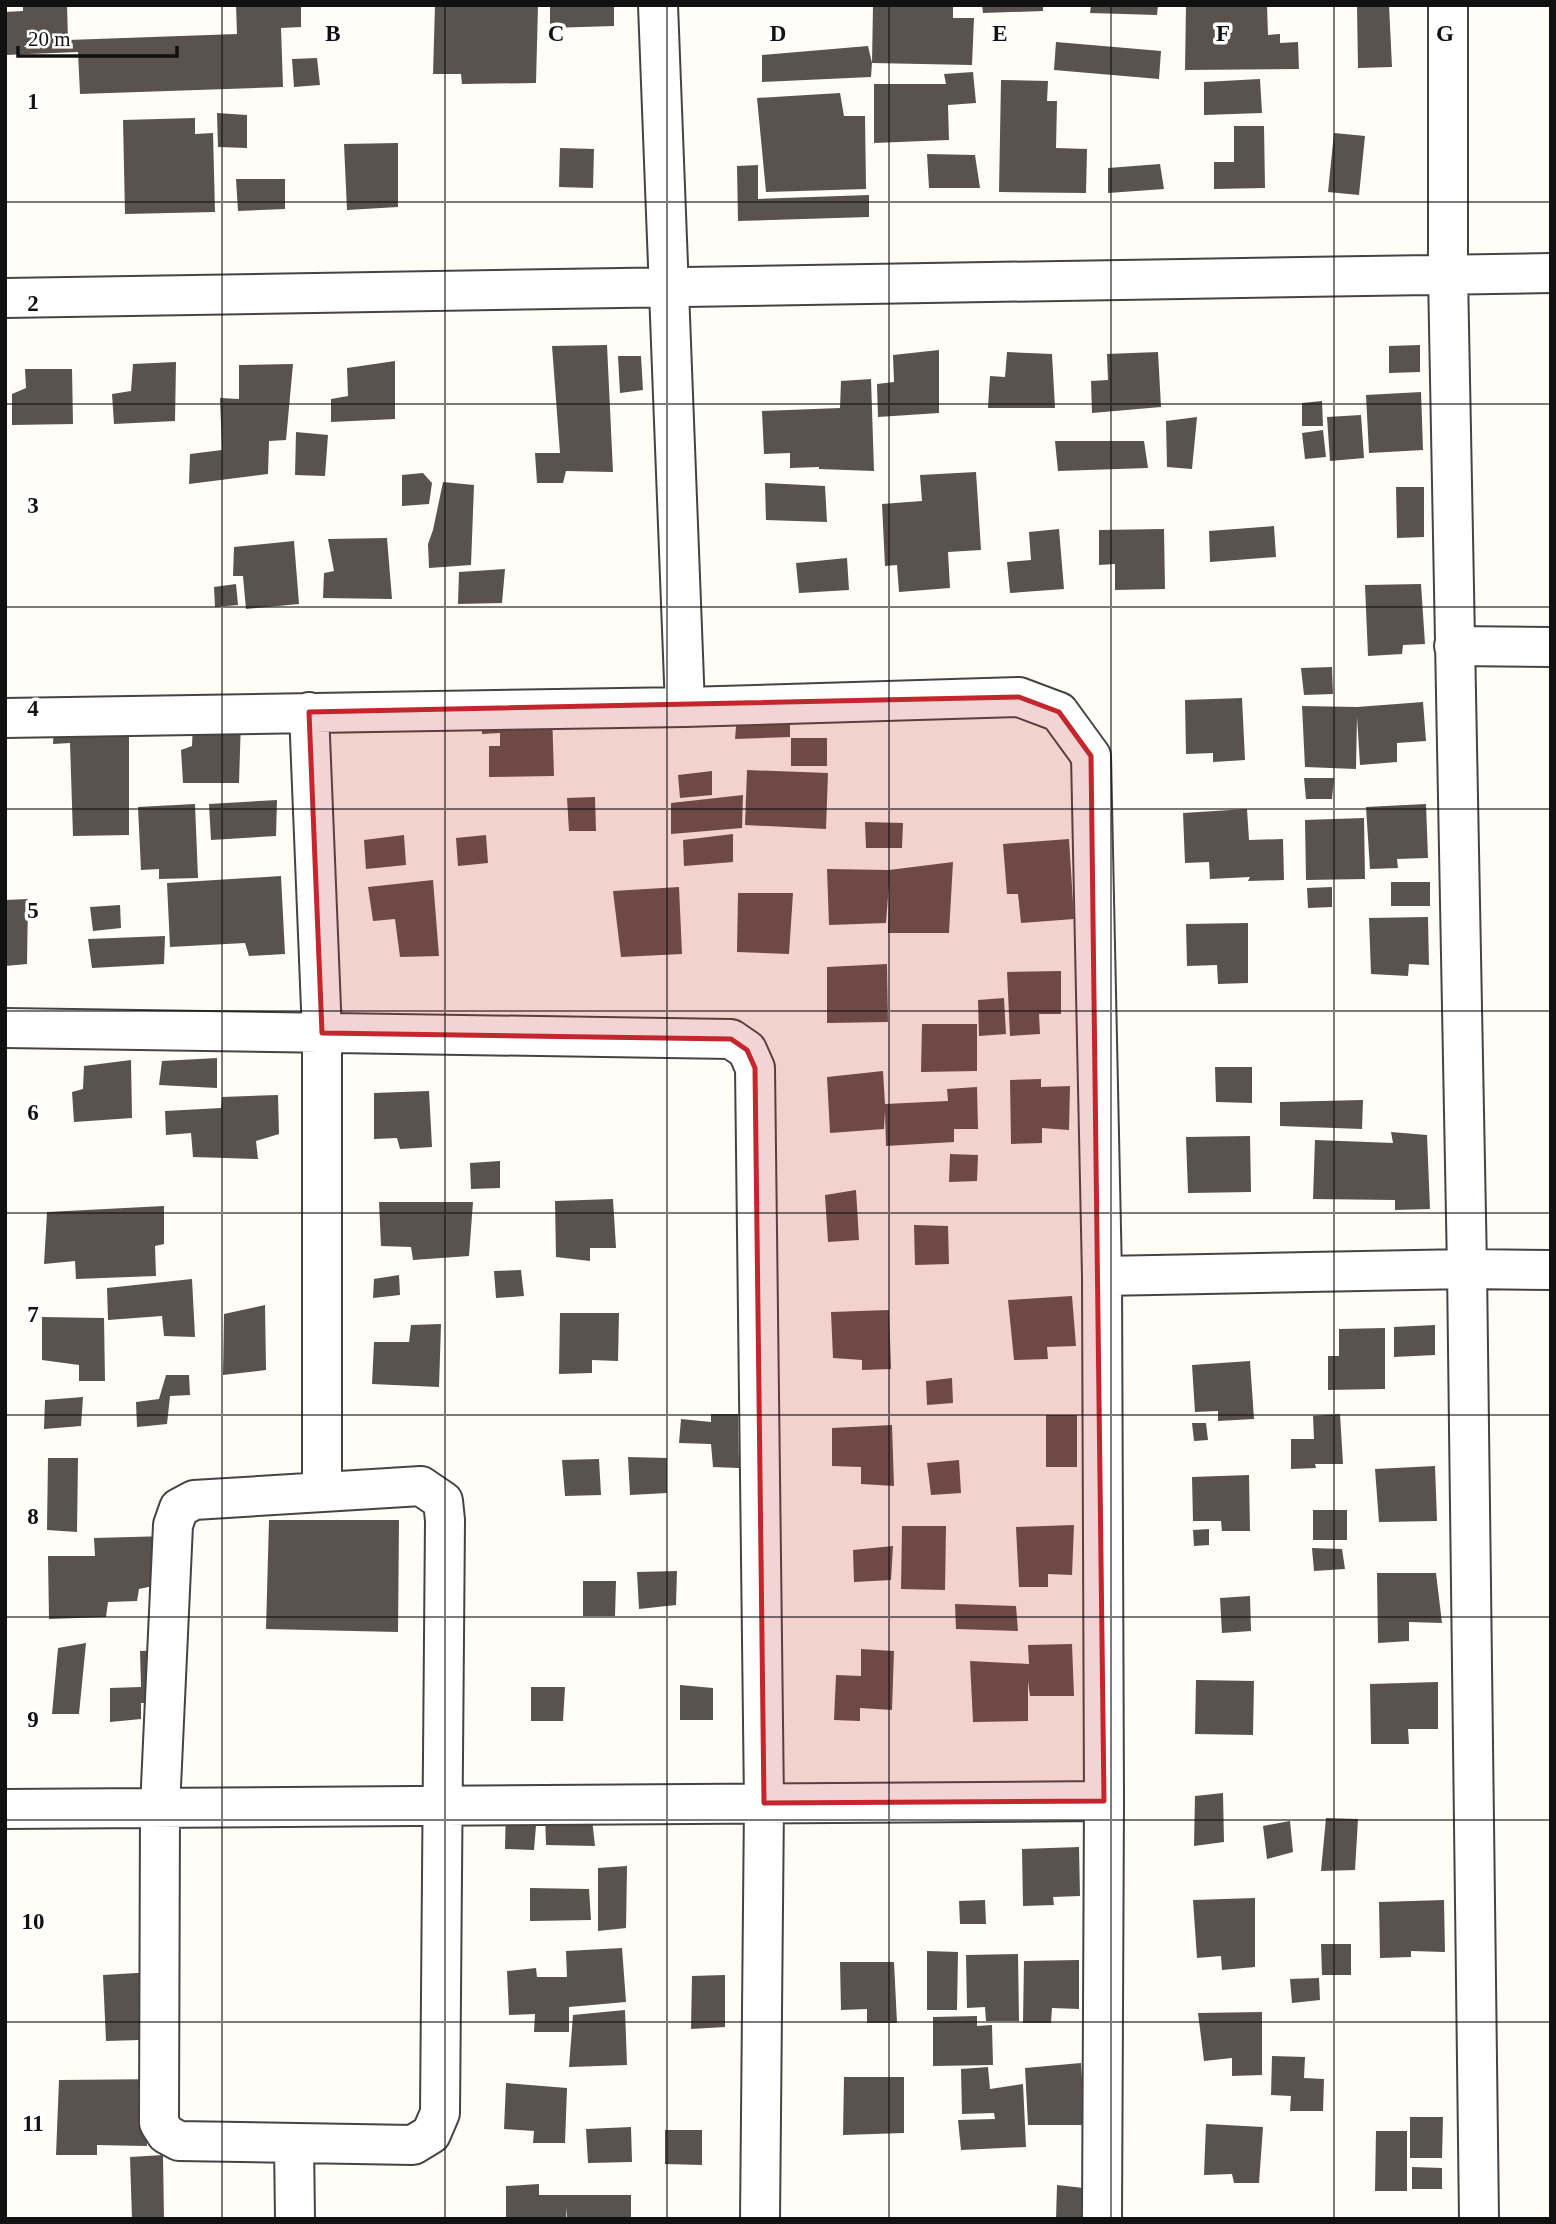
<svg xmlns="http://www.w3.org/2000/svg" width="1556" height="2224" viewBox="0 0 1556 2224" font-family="Georgia,serif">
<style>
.building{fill:#5a524d}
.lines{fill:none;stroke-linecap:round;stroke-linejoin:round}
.minor-casing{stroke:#444;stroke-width:42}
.minor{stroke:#fff;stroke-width:38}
.marked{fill:#c4262e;fill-opacity:0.2;stroke:#c4262e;stroke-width:5;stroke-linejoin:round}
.grid{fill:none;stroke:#111;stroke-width:2;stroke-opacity:0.55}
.grid-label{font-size:23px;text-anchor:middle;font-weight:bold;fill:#111;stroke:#fff;stroke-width:7;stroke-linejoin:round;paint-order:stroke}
</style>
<rect width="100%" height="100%" fill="#fffdf5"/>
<path class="building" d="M23 5H67L68 40 237 34 236 5H301V27L281 28 283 87 80 94 78 52 5 55V12L23 11Z
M435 5H538L536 83 462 84 461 74H433Z
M550 5H614V26L550 28Z
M873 5H953V18H974L972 65 872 63 871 77 762 82V55L868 46 872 63Z
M982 5H1043V11L983 13Z
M1091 5H1158L1157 15 1090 13Z
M1186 5H1267L1268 35 1280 34V43L1298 42 1299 69 1185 70Z
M1357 5H1389L1392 67 1358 68Z
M1056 42 1161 51 1159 79 1054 70Z
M317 58 320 85 294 87 292 59Z
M973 72 976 103 948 105 949 140 874 143V84H946L944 74Z
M1260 79 1262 113 1204 115V82Z
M1001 80 1048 81 1047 101H1057L1056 148 1087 149 1086 193 999 192Z
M840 93 844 116H865L866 189 766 192 757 98Z
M217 113 247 115V148L218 147Z
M195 118V134L213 133 215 212 125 214 123 120Z
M1234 126H1264L1265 188 1214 189V162H1234Z
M1334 133 1365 136 1359 195 1328 192Z
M398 143V207L347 210 344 144Z
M560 148 594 149 593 188 559 187Z
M927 154 975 155 980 188H929Z
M1160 164 1164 189 1108 193V168Z
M758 165V199L869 195V217L738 221 737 166Z
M236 179H285V209L238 211Z
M607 345 613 472 566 471 563 483H537L535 453H560L552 346Z
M1420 345V372L1389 373V346Z
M939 350V413L878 417 877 384 894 382 893 355Z
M1007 352 1052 354 1055 408H988L990 376 1005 377Z
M1158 352 1161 407 1092 413 1091 381 1108 380 1107 354Z
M618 356H641L643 390 620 393Z
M395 361V419L331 422V399L348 396 347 368Z
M176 362 175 421 114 424 112 394 131 391 133 364Z
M293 364 286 440 269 441 268 474 189 484 190 454 222 450 220 398 239 399V365Z
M25 369H72L73 424 12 425V394L26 388Z
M871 379 874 471 819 469V467L790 468V453L764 454 762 411 840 408 841 381Z
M1421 392 1423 450 1369 453 1366 395Z
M1322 401 1323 426H1302V403Z
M1361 415 1364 458 1330 461 1327 417Z
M1197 417 1192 469 1167 467 1166 421Z
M1323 430 1326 457 1305 459 1302 433Z
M296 432 328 435 325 476 295 475Z
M1055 441H1144L1148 468 1058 471Z
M976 472 981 550 948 552 950 588 899 592 897 565 885 566 882 504 922 501 920 475Z
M423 473 432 483 429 504 402 506V475Z
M443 482 474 485 471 565 429 568 428 544 433 530Z
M765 483 825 486 827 522 766 520Z
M1396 487H1424V537L1397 538Z
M1274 526 1276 557 1210 562 1209 531Z
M1059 529 1064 589 1010 593 1007 562 1031 560 1029 532Z
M1164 529 1165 589 1115 590V564L1099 565V530Z
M387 538 392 599 323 598 324 573 334 571 328 539Z
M294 541 299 604 246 609 243 576H233L234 547Z
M847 558 849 590 799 593 796 563Z
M505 569 502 603 458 604 459 572Z
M236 584 238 605 215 607 214 587Z
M1421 584 1425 644 1403 645 1402 654 1368 656 1365 585Z
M1332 667 1333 694 1304 695 1301 668Z
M1242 698 1245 760 1213 762V753L1186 754 1185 700Z
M1423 702 1426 741 1397 743V762L1360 765 1357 717 1356 769 1305 767 1302 706 1357 707Z
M552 712 554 776 489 777V746H500V733L482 734 481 714Z
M737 715H790V737L735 739Z
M193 719H241L239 783H183L181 750 192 746Z
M129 725V835L73 836 70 743 53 744 54 726Z
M791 738H827V766H791Z
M747 770 828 773 826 829 745 825Z
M712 771V795L680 798 678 775Z
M1304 778H1334L1332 799H1306Z
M743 795 742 828 671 834V803Z
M595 797 596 831H569L567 798Z
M277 800 276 836 211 840 209 804Z
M195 804 198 878 159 879V869L141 870 138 807Z
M1426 804 1428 858 1397 859 1398 868 1370 869 1366 807Z
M1247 809 1249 840 1283 839 1284 880 1248 881 1250 877 1210 879 1209 862 1185 863 1183 813Z
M1364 818 1365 879 1306 880 1305 820Z
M865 822 903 823 902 848H866Z
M733 834V862L684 866 683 840Z
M404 835 406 865 366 869 364 840Z
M486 835 488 863 458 866 456 838Z
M1069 839 1074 919 1021 923 1018 894H1007L1003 844Z
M953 862 949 933H888L889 884 886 923 829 925 827 869 889 870Z
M281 876 285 954 249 956 245 943 170 947 167 883Z
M433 880 439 956 400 957 395 919 373 921 368 887Z
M1391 882H1430V906H1391Z
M679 887 682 954 621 957 613 891Z
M1332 887V907L1308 908 1307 888Z
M738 893H793L789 954 737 952Z
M28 899 27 964 5 966V900Z
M120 905 121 928 93 931 90 907Z
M1428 917 1429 965 1409 964 1408 976 1371 974 1369 918Z
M1248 923V983L1218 984 1217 965 1187 966 1186 924Z
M165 936 164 964 92 968 88 939Z
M887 964 888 1022 827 1023V967Z
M1061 971V1014H1039L1040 1034 1010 1036 1007 972Z
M1004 998 1006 1034 979 1036 978 1000Z
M922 1024H977V1071L921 1072Z
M217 1058V1088L159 1085 162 1061Z
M131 1060 132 1118 74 1122 72 1092 83 1089 84 1066Z
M1215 1067H1252V1103L1216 1102Z
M883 1071 885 1104 948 1101 947 1089 977 1087 978 1129H954V1142L886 1146 885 1111 884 1129 830 1133 827 1077Z
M1041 1079V1087L1070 1086 1069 1130 1042 1128V1143L1011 1144 1010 1080Z
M429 1091 432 1147 400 1149 397 1138 374 1139V1093Z
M278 1095 279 1134 256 1141 258 1159 193 1157 191 1133 166 1135 165 1111 221 1108 222 1097Z
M1363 1100 1362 1129 1280 1126V1102Z
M1391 1132 1427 1135 1430 1209 1395 1210V1200L1313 1199 1315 1140 1393 1143Z
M1250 1136 1251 1192 1188 1193 1186 1137Z
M950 1154 978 1155 977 1181 949 1182Z
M500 1161V1188L471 1189 470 1163Z
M856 1190 859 1240 828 1242 825 1195Z
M613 1199 616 1248H590V1261L556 1257 555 1201Z
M379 1202H473L469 1256 413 1260 411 1247 381 1246Z
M164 1206V1244L155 1246 156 1276 76 1279 75 1261 44 1264 47 1212Z
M914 1225 948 1226 949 1264 915 1265Z
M521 1270 524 1296 496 1298 494 1271Z
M399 1275 400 1295 373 1298 374 1279Z
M192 1279 195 1337 164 1336 162 1316 108 1320 107 1288Z
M1072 1296 1076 1346 1047 1347 1048 1359 1014 1360 1008 1300Z
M265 1305 266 1370 223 1375 224 1314Z
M889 1310 891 1369 862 1370V1360L833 1358 831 1312Z
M560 1313H619L618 1361 592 1360V1373L559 1374Z
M42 1317 104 1318 105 1381H79V1365L42 1360Z
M441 1324 439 1387 372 1384 374 1342H409L411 1325Z
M1435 1325V1355L1394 1357V1327Z
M1385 1328V1389L1328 1390V1356H1339V1329Z
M1250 1361 1254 1419 1218 1421V1411L1195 1412 1192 1365Z
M166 1375H189L190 1395 170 1396 167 1424 137 1427 136 1402 159 1399Z
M952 1378 953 1403 927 1405 926 1381Z
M83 1397 81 1426 44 1429 45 1400Z
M711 1414H738L739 1468 713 1467 711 1444 679 1443 681 1419 711 1422Z
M1340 1414 1343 1464H1315L1316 1468 1291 1469V1439H1314L1313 1416Z
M1046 1415H1077V1467H1046Z
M1192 1423H1206L1208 1440 1194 1441Z
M892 1425 894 1486 861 1484V1467L832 1466V1428Z
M628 1457 667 1458V1493L630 1495Z
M48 1458H78L77 1532 47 1530Z
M599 1459 601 1495 565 1496 562 1460Z
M959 1460 961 1493 931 1495 927 1463Z
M1435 1466 1437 1521 1379 1522 1375 1469Z
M1249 1475 1250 1531H1222L1221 1521H1193L1192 1477Z
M1313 1510H1347V1540H1313Z
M269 1520H399L398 1632 266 1629Z
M1074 1525 1072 1575 1048 1574V1587H1019L1016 1527Z
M902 1526H946L945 1590 901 1589Z
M1209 1529V1545L1194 1546 1193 1530Z
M169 1536 172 1582 139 1589 137 1601 108 1602 106 1617 49 1619 48 1556H95L94 1538Z
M893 1546 891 1580 854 1582 853 1550Z
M1312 1548 1342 1549 1345 1569 1314 1571Z
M677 1571 676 1605 639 1609 637 1572Z
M1377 1573H1436L1442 1623 1409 1622V1641L1378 1643Z
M583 1581H616L615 1616H583Z
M1250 1596 1251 1631 1222 1633 1220 1598Z
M955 1604 1016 1606 1018 1631 956 1629Z
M86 1643 79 1714H52L58 1648Z
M1072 1644 1074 1696H1030L1028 1681V1721L973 1722 970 1661 1029 1664 1028 1645Z
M861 1649 894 1651 892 1710 860 1708V1721L834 1720 836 1675 861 1676Z
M173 1650 174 1703H141V1719L110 1722V1688L141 1687 140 1651Z
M1196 1680 1254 1681 1253 1735 1195 1734Z
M1438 1682V1729H1408L1409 1744H1371L1370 1684Z
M680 1685 713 1688V1720H680Z
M531 1687H565L563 1721H531Z
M1223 1793 1224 1842 1194 1846 1195 1796Z
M538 1801 534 1850 505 1849 506 1802Z
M591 1810 595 1846 546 1845 545 1814Z
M1326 1818 1358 1819 1355 1870 1321 1871Z
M1290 1821 1293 1852 1267 1859 1263 1826Z
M1079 1847 1080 1896 1053 1897 1054 1905 1023 1906 1022 1849Z
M627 1866 626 1928 598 1931V1868Z
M530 1888 589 1889 591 1920 530 1921Z
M1255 1898V1967L1222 1970 1221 1956 1197 1958 1193 1900Z
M985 1900 986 1924H960L959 1901Z
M1444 1900 1445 1952 1411 1951V1957L1380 1958 1379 1902Z
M1321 1944H1351V1975H1322Z
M622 1948 626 2002 569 2007V2032H534L535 2014 509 2015 507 1971 536 1968 537 1977H567L566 1951Z
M927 1951 958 1952 957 2010H927Z
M1018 1954 1019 2021H986L985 2007 967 2008 966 1955Z
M1079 1960V2009L1052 2008 1051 2023H1023L1024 1961Z
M840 1962H894L897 2023H867V2009L841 2010Z
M170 1971 141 2026 139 2040 106 2041 103 1975Z
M725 1975V2027L691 2029 692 1976Z
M1319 1978 1320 2000 1292 2003 1290 1979Z
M625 2010 627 2065 569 2067 573 2015Z
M1262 2012V2075L1232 2076V2058L1204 2061 1198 2013Z
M977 2016V2026L992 2025 993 2065 933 2066V2017Z
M1272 2056 1305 2057 1304 2078 1324 2079 1323 2111H1290L1291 2096 1271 2095Z
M1081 2063 1085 2125H1028L1025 2068Z
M988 2067 990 2089 1023 2084 1026 2147 961 2150 958 2120 995 2119 994 2113 962 2114 961 2069Z
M844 2077H904V2133L843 2135Z
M171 2079 146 2123 147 2146 97 2145V2155H56L59 2080Z
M506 2083 567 2088 565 2143H533L534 2131 504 2129Z
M1410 2117H1443L1442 2158H1410Z
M1206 2124 1263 2127 1259 2183H1234L1232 2174 1204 2175Z
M631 2127 632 2162 588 2163 586 2129Z
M665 2130H702V2165L665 2164Z
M1376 2131H1407V2191H1375Z
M163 2155 164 2219H132L130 2157Z
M1412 2167 1442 2168V2189H1412Z
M539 2184V2195H631V2219H567V2207L566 2219H506V2186Z
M1057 2185 1084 2188 1083 2219H1056Z"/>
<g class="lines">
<defs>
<path id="minor" d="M658 5 685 707
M1448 5V274L1467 1269 1479 2219
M5 298 1551 273
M1454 646 1551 647
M309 712 322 1033V1491
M5 718 685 707 1019 697 1059 712 1091 756 1102 1276 1104 1801 1102 2219
M5 1028 731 1039 747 1050 755 1068 764 1803 760 2219
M1102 1276 1467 1269 1551 1270
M421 1486 443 1501 445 1520 440 2113 431 2134 413 2145 179 2141 166 2134 159 2123 160 1808 173 1525 179 1508 194 1500Z
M5 1809 1104 1801
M294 2144 295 2219"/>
</defs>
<use href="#minor" class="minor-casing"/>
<use href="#minor" class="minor"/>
</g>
<path class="marked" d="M1019 697 1059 712 1091 756 1104 1801 764 1803 755 1068 747 1050 731 1039 322 1033 309 712Z"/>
<path class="grid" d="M222 5V2219M445 5V2219M667 5V2219M889 5V2219M1111 5V2219M1334 5V2219M5 202H1551M5 404H1551M5 607H1551M5 809H1551M5 1011H1551M5 1213H1551M5 1415H1551M5 1617H1551M5 1820H1551M5 2022H1551"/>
<g class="grid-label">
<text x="333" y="41">B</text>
<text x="556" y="41">C</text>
<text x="778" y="41">D</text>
<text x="1000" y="41">E</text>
<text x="1223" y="41">F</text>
<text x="1445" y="41">G</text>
<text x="33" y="109">1</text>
<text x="33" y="311">2</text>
<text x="33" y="513">3</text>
<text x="33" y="716">4</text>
<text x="33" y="918">5</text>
<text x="33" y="1120">6</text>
<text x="33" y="1322">7</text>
<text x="33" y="1524">8</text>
<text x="33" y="1727">9</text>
<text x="33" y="1929">10</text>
<text x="33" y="2131">11</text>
</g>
<rect width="1556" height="2224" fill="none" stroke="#111111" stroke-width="14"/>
<path d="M18 46v10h159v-10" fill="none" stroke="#111111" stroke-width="3.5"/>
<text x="28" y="46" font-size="21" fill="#111111" stroke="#ffffff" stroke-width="5" paint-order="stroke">20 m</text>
</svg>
